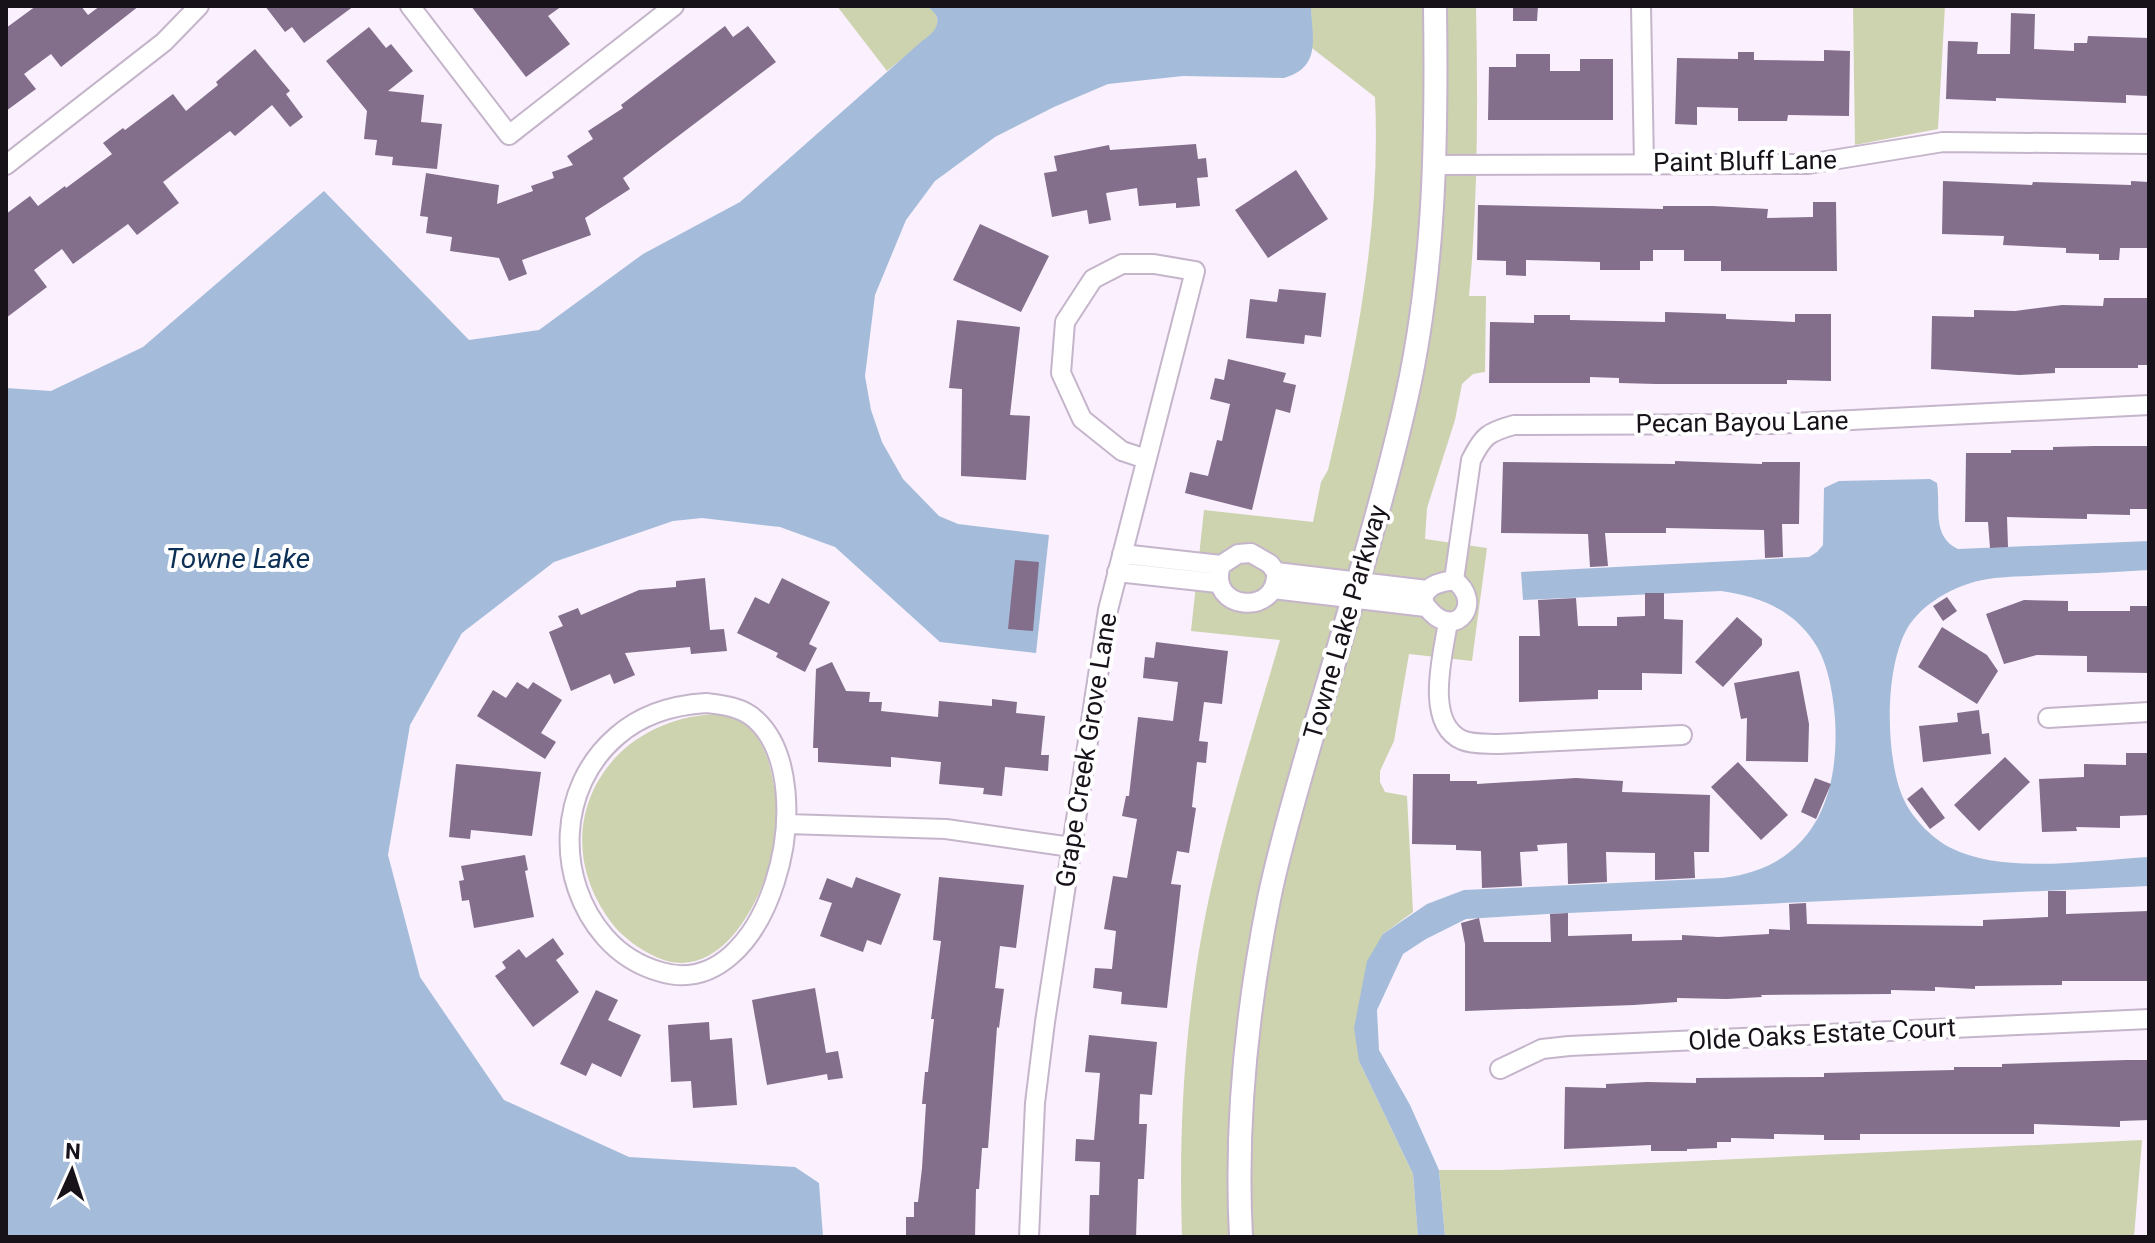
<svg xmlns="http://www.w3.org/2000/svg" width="2155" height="1243" viewBox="0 0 2155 1243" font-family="Roboto,sans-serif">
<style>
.green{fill:#cdd3ae}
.water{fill:#a4bcda}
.building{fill:#836e8b}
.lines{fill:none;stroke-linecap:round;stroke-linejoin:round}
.minor-casing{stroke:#c5b5cb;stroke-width:22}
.tertiary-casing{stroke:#c5b5cb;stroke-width:26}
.minor{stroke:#fff;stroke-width:18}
.tertiary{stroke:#fff;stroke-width:22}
.labels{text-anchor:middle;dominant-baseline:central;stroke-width:8;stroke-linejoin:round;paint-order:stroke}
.street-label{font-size:26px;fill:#171119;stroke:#fff}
.water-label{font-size:28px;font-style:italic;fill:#0c2f56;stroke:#fff}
</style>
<rect width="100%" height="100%" fill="#faf0fe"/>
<path class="green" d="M837 6H926L935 12 938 23 933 34 887 71Z
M1311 6H1476C1478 103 1478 199 1469 296H1486L1485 372 1473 374 1462 384 1455 420 1427 508 1425 539 1487 548 1472 661 1409 654 1394 741 1380 771V782L1385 792 1407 796 1413 912 1383 934 1359 1061 1413 1174 1418 1235V1237H1182C1178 1117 1186 997 1213 880 1231 799 1257 720 1280 640L1191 631 1204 510 1313 522 1321 482 1328 470C1357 348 1381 223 1375 97L1312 48Z
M1853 6H1945L1938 129 1855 145Z
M715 714C725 715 735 717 743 723 757 732 764 748 769 763 775 787 779 811 776 835 769 890 723 990 654 956 640 949 625 939 615 927 541 836 600 720 715 714Z
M2142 1140 2134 1237H1445L1439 1170H1501Z"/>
<path class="water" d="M926 6H1311C1312 38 1322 67 1284 78L1183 76 1108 84 1054 107 995 137 935 181 906 220 875 295 865 376 871 410 882 442 903 479 939 516 958 524 1049 535 1036 653 940 642 835 547 780 527 702 518 673 521 554 562 462 633 410 725 388 855 420 977 504 1100 629 1157 795 1167 819 1183 823 1237H6V388L51 391 143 347 324 191 469 340 539 330 643 254 740 202 922 41C938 31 945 17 926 6Z
M1930 479 1937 483C1941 507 1931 536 1958 549L2149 541V570C2115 572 2080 574 2046 575 2016 577 1985 575 1957 588 1941 595 1924 606 1913 620 1883 656 1884 761 1905 802 1914 820 1933 839 1951 848 2004 875 2091 860 2149 857V886L1547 914 1466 919 1426 939 1403 954 1377 1010 1379 1050 1410 1105 1439 1170 1445 1237H1418L1413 1174 1359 1061 1354 1028 1367 961 1383 934 1427 904 1464 890 1723 878C1812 867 1840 799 1835 718 1833 694 1828 662 1814 642 1792 609 1758 596 1721 591L1523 600 1521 572 1809 557 1817 552 1823 545 1824 488 1839 481Z"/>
<path class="building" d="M36 6H81L88 15 100 6H139L61 67 51 54 24 74 36 89 6 111V28Z
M265 6H354L304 43 292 27 285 32Z
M471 6H562L548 16 570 44 526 77Z
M1513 6H1538L1537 21H1513Z
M2011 13 2035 14 2034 49 2074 51V43H2087L2088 36 2149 38V96L2126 95V103L1996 98V101L1946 99 1948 41 1978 42 1977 54H2010Z
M725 26 733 37 748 26 776 62 623 178 630 189 585 218 591 235 522 260 527 274 509 281 499 258 450 251 452 237 426 233 428 217 420 216 426 173 499 185 497 204 533 191 531 186 554 178 552 172 573 165 567 156 593 139 588 131 623 108 621 105Z
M369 27 386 48 391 44 413 71 388 91 424 95 421 122 442 124 437 169 392 165 393 157 375 155 377 140 364 139 367 111 326 61Z
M255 49 290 91 286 94 303 117 290 127 272 105 235 136 230 131 163 182 179 203 137 235 128 224 73 264 62 249 34 270 47 287 6 318V214L30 196 38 206 65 186 66 188 112 154 103 143 123 128 125 130 173 94 186 111 218 85 216 82Z
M1824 50 1850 51 1849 116 1788 115 1787 121H1738V108L1697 107V125L1675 124 1677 58 1738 59V52H1754V60L1824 61Z
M1516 54H1550V71H1580V59H1613V120H1488L1489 67H1516Z
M1196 144 1198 159 1206 158 1208 177 1197 178 1200 206 1176 208V203L1139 206 1137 188 1106 193 1111 220 1089 224 1087 210 1052 217 1044 173 1057 171 1054 156 1109 145 1110 150Z
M1296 170 1328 219 1268 258 1235 210Z
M1943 181 2032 185 2033 182 2131 185V181L2149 182V248H2120L2119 260H2099V254L2066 253V248L2003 245 2004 236 1942 234Z
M1813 202H1836L1837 271H1721V261H1684V250H1653V261H1640V270H1600V262L1526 260V276L1506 275V261L1477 260 1478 205 1663 209V206H1713L1768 209 1767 218 1813 217Z
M980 224 1049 256 1021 312 953 280Z
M1279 289 1326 293 1321 337 1305 335 1304 344 1246 338 1250 299 1277 302Z
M2104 298H2149V365H2138V368H2055V373L2019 375 1931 369 1932 316 1974 317V310L2015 311 2062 305 2103 306Z
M1665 312 1726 314V319L1795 322V314H1831V381L1787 380V384H1656L1619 383V378L1590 377V383H1489L1490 322 1534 323V315H1570V320L1665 322Z
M957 320 1020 327 1010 415 1030 416 1026 480 961 476 962 389 949 388Z
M1228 359 1286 373 1283 382 1296 385 1290 413 1276 409 1252 510 1185 493 1190 472 1208 476 1217 440 1222 441 1230 404 1210 399 1215 378 1224 380Z
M2095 446H2149V509H2130V515L2087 514V519L2007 517 2008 547 1990 548 1988 522H1965L1966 453H2011V450H2053V447Z
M1675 461 1762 464V462H1800L1799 524H1782L1783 557 1765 558 1764 530 1666 528V533H1605L1608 566 1590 567 1588 534 1501 533 1503 462 1675 464Z
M1015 560 1039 562 1033 631 1008 629Z
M705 578 710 630 724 629 727 651 691 654 690 647 625 653 635 675 614 684 610 674 571 691 549 632 563 626 558 616 578 608 581 615 639 590 676 587V581Z
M782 578 830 602 809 644 817 648 805 672 776 657 778 653 737 633 755 597 769 604Z
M1645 593H1664V619L1683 620 1682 674 1642 673V690H1598V699L1519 702V636H1540L1538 600 1576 598 1578 626H1617V617L1645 616Z
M1947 597 1957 611 1943 621 1933 606Z
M2024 600 2068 601V611H2130V606H2149V673L2087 672V656L2037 655 2004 664 1986 614Z
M1737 617 1762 639V645L1723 687 1695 662Z
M1942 627 1987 655 1998 671 1977 704 1918 667Z
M1156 642 1228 651 1222 704 1204 702 1199 741 1208 742 1206 763 1197 762 1192 807 1196 808 1189 853 1177 851 1171 884 1181 885 1167 1008 1121 1004 1122 992 1093 988 1095 968 1112 969 1116 931 1104 929 1113 876 1127 878 1137 819 1122 816 1126 796H1129L1138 717 1173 721 1178 682 1143 678 1145 657 1154 658Z
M832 662 846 691 870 692 869 702H882L881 711 938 717 939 701 992 706V699L1017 702 1016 713 1045 716 1041 755H1049L1048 771 1005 767 1002 796 983 794 984 788 939 784 941 762 891 757V767L818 762V748H813L816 669Z
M1799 671 1809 724 1808 762 1746 761 1747 718 1741 719 1734 683Z
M517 682 528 689 533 682 562 700 541 733 556 742 545 759 477 716 493 690 506 698Z
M1979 710 1982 734 1989 733 1991 754 1923 762 1919 726 1958 722 1957 713Z
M2126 753H2149V815L2120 816V828L2076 827 2077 831 2042 832 2039 779 2084 777V764L2126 765Z
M2005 757 2030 782 1979 831 1954 805Z
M1738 762 1788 815 1761 840 1711 787Z
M456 764 541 772 532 836 471 830 470 839 449 837Z
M1413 774H1450V781H1477V784L1576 778 1623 781 1622 792 1710 795 1709 852H1694L1695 878 1655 880V853L1606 852 1607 882 1568 884 1567 843 1537 845 1538 851 1520 852 1522 886 1482 888 1481 851 1456 850V845L1412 844Z
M1815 778 1831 784 1816 819 1801 812Z
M1922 787 1945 818 1930 829 1907 799Z
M525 855 528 870 525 871 534 917 474 928 469 900 462 901 459 881 464 880 461 866Z
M856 877 901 894 881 945 867 940 863 952 820 936 832 903 819 899 827 878 852 888Z
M939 877 1024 885 1016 948 1000 946 995 988 1004 989 999 1028 997 1027 988 1148H982L979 1189H976L975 1237H906V1217H914V1202H918L922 1168 926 1104H922L925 1072H928L934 1019H931L941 941 933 940Z
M2048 891H2066V914L2149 911V981H2062V985L1975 986V989L1935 987V991L1891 990V994L1761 995 1762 997 1727 999 1677 998V1002L1634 1005 1465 1011V944L1461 923 1479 918 1484 942H1551L1550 914 1568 913V936L1632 934V941L1682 940V935L1718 937 1769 934V929L1790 930 1789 904 1806 903 1807 924 1983 926V920L2048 917Z
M553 938 564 954 556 960 579 992 533 1027 495 976 506 968 502 962 519 949 526 958Z
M815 988 826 1053 838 1051 843 1078 828 1080 827 1074 767 1085 752 1000Z
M596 990 618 1000 608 1020 641 1035 621 1077 592 1063 586 1076 560 1064Z
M709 1022 710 1040 732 1038 737 1105 693 1108 691 1081 671 1082 668 1025Z
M1089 1035 1157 1042 1152 1095 1140 1094 1139 1124H1147L1144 1179H1138L1136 1237H1089L1090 1195H1099L1100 1162 1075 1161 1076 1139 1094 1140 1100 1073 1085 1072Z
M2126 1060H2149V1120L2120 1121V1127L2034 1124V1134H1860V1140H1824V1135L1774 1134V1139L1731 1138V1142H1717V1148L1687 1149V1151H1651V1145L1564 1149 1565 1087 1606 1088V1084L1647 1082 1696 1083V1078L1824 1077V1073L1954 1070V1067H2002V1064Z"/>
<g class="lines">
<defs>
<path id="minor" d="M410 6 509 135 674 6
M1641 6 1644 164
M6 165 164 42 199 6
M1435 165 1808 164 1943 142 2149 144
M1251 553 1270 564 1276 572C1279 617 1206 611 1221 565L1238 554Z
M1122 554 1221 565
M1117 572 1218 583
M1276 572 1427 590
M1454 580 1471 460C1483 436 1488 432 1514 425L1774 424 2149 405
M1454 580C1484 602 1457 639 1431 612 1426 606 1423 604 1424 596 1429 584 1442 582 1454 580Z
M1273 589 1426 607
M1448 622C1443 654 1424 723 1462 740 1474 745 1487 743 1499 744L1682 735
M706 703C723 705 743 707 756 720 825 784 769 1004 661 972 639 966 620 954 605 937 555 880 557 787 617 736 642 714 674 705 706 703Z
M2048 718 2149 712
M787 824 946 829 1071 847
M1500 1069 1542 1049 1569 1046 2149 1019
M1029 1237 1035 1103 1045 1022 1108 610 1195 271 1154 264H1122L1093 279 1065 322 1061 373 1082 419 1122 451 1146 459"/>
<path id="tertiary" d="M1241 1237C1235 1125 1247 1009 1269 899 1280 845 1296 793 1311 740 1343 632 1377 523 1403 413 1435 279 1437 143 1435 6"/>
</defs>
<use href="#minor" class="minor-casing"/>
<use href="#tertiary" class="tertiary-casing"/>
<use href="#minor" class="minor"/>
<use href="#tertiary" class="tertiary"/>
</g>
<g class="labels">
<g class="street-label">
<text transform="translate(1745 161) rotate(-1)">Paint Bluff Lane</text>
<text transform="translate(1742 422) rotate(-1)">Pecan Bayou Lane</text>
<text transform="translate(1345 622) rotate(-74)">Towne Lake Parkway</text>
<text transform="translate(1086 750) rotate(-81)">Grape Creek Grove Lane</text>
<text transform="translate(1822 1034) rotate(-3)">Olde Oaks Estate Court</text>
</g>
<g class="water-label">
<text x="238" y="558">Towne Lake</text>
</g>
</g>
<rect width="2155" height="1243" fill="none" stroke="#171119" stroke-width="16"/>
<g transform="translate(72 1171) rotate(3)" stroke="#ffffff" stroke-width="6" paint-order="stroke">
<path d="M0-6L14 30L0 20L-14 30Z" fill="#171119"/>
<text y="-12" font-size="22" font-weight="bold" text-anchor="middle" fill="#171119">N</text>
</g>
</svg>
